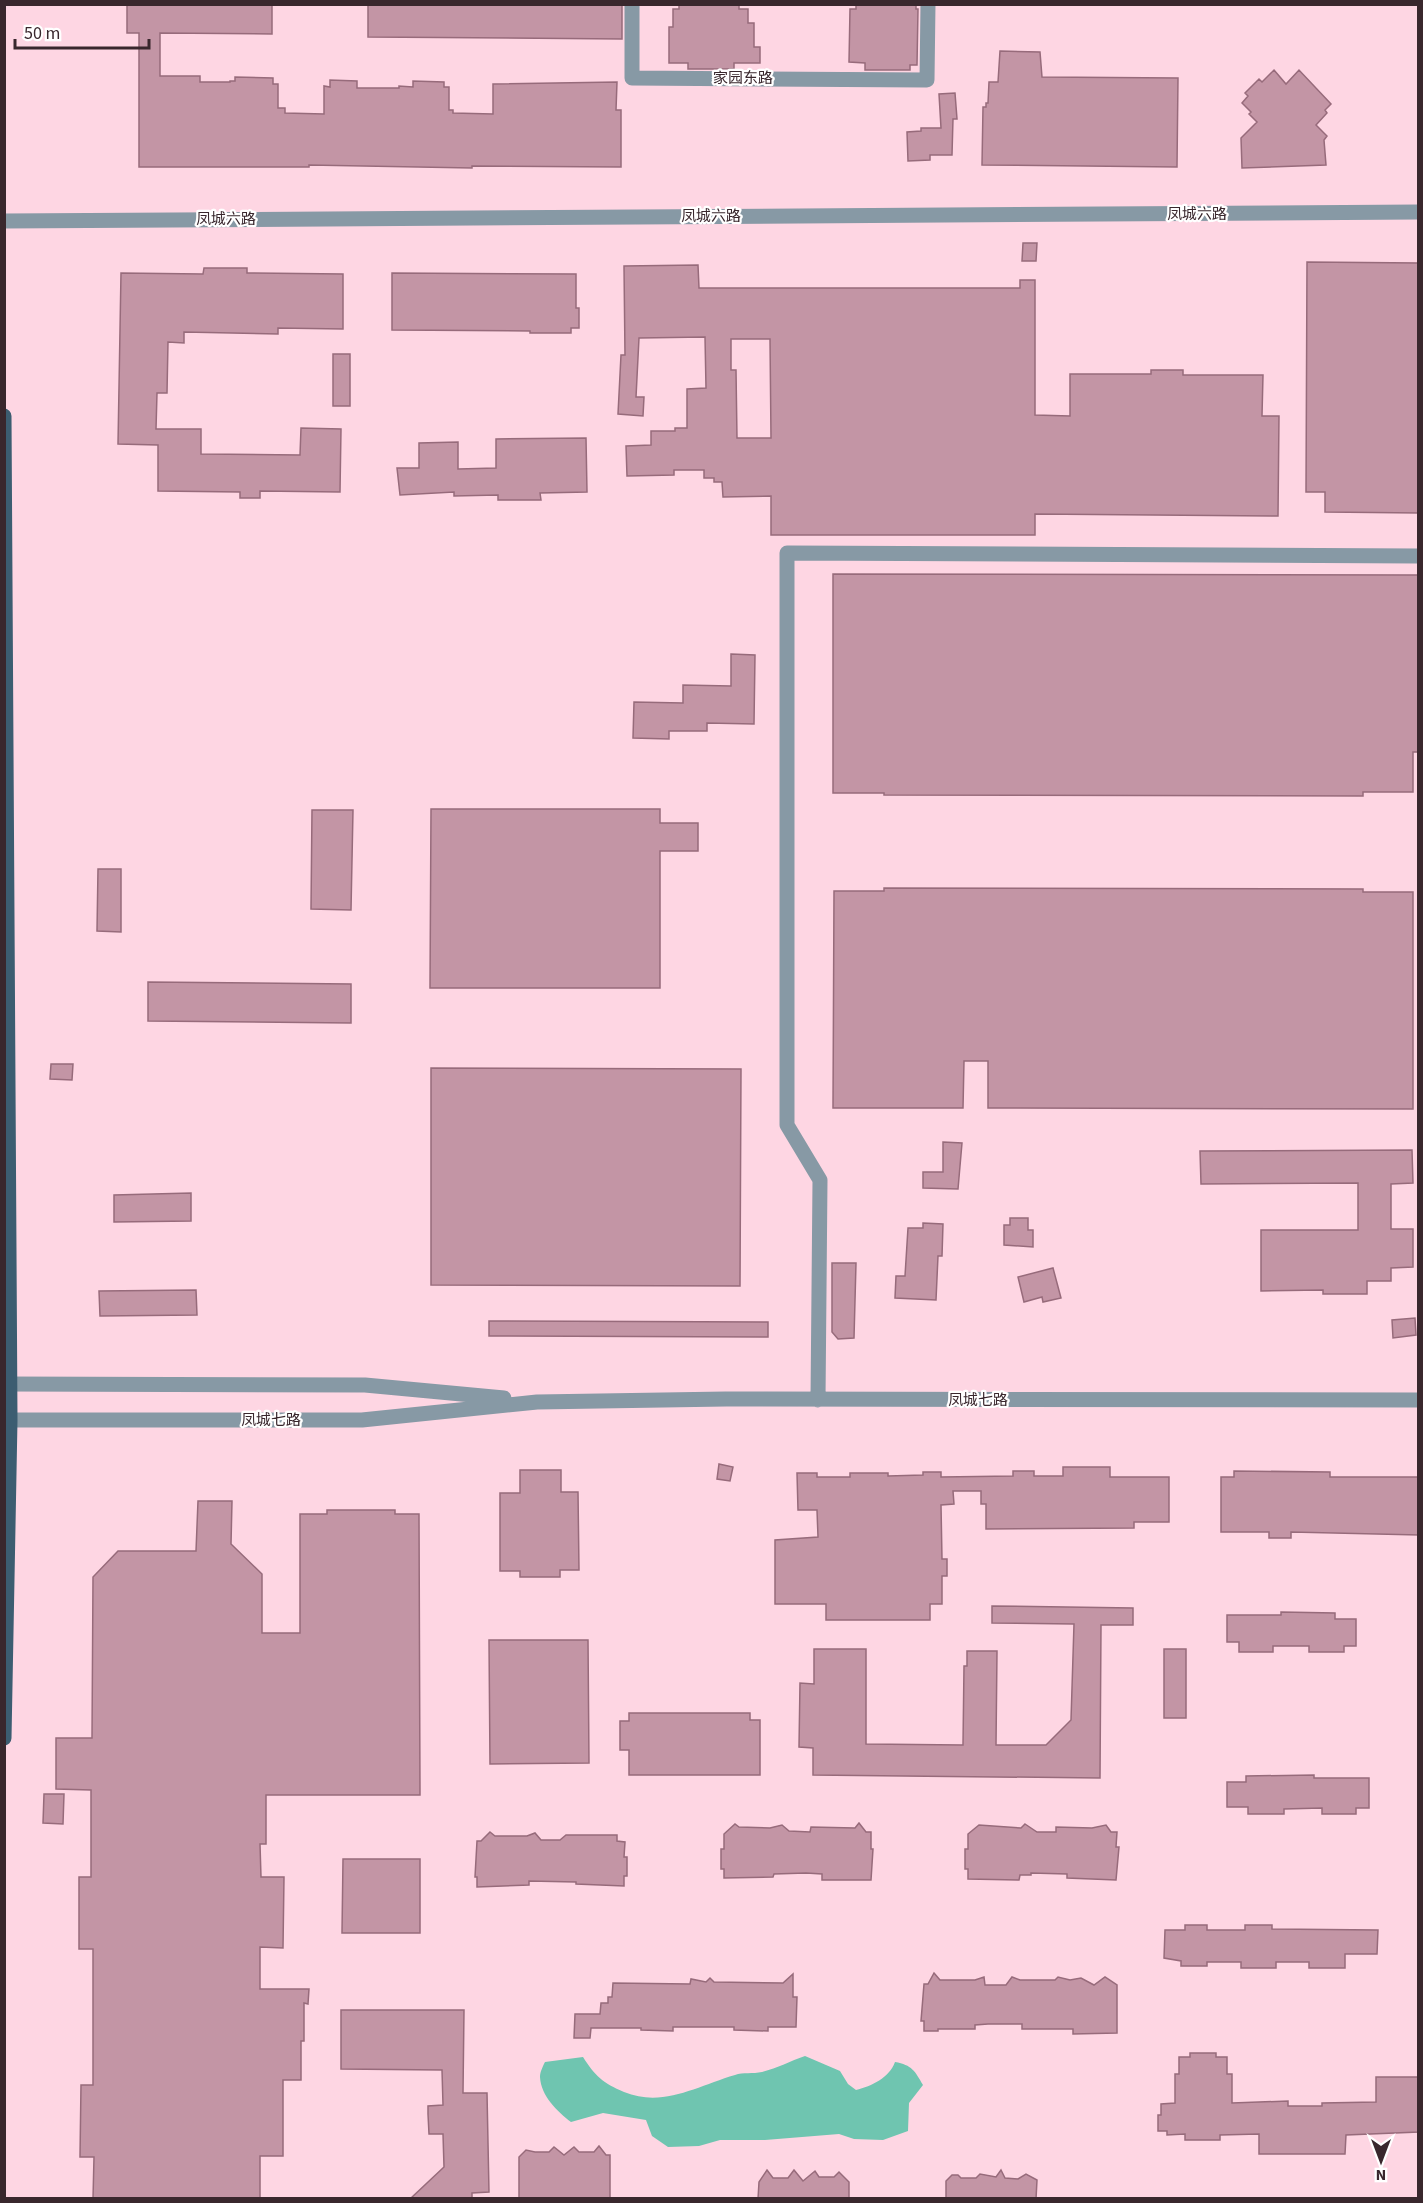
<svg xmlns="http://www.w3.org/2000/svg" width="1423" height="2203" viewBox="0 0 1423 2203" font-family="'Source Sans 3','Noto Sans SC',sans-serif">
<style>
.water{fill:#6fc5b0}
.building{fill:#c395a5;stroke:#976b7b;stroke-width:1.5;fill-rule:evenodd}
.lines{fill:none;stroke-linecap:round;stroke-linejoin:round}
.minor{stroke:#8799a5;stroke-width:15}
.major{stroke:#3c5d71;stroke-width:15}
.labels{text-anchor:middle;dominant-baseline:central;stroke-width:4.5;stroke-linejoin:round;paint-order:stroke}
.street-label{font-size:15px;fill:#39272d;stroke:#fff}
</style>
<rect width="100%" height="100%" fill="#fed6e3"/>
<path class="water" d="M805 2056 840 2071 848 2084 856 2090C872 2086 889 2078 895 2062 912 2065 915 2071 923 2085L909 2103 908 2131 883 2140 854 2139 839 2134 765 2140H720L699 2146 668 2147 652 2136 646 2120 603 2113 571 2122C557 2111 541 2096 540 2077 540 2072 543 2066 545 2062L583 2057C595 2076 603 2083 624 2092 663 2108 697 2086 735 2075 743 2072 753 2074 762 2072 778 2068 790 2061 805 2056Z"/>
<path class="building" d="M127 4H272V34L160 33V76H200V82H230V81H235V77L273 78V84H278V108H285V113L324 114V86L330 87V80L357 81V88H399V86L413 87V81L444 82V87H449V110H453V113L493 114V84L617 82 616 110H621V167L472 166V168L309 165V167H139V33H127Z
M679 4H739V9H748V23H754V47H760V63H734V69H688V63H669V27H673V9H679Z
M856 4H916V9H918L917 65H910V70H865V63L849 62 850 9H856Z
M368 5H622V39L368 37Z
M1000 51 1040 52 1042 77 1178 78 1177 167 982 165 983 107H986V103H988L989 82H998Z
M1274 70 1286 84 1299 70 1331 104 1325 110 1327 113 1316 125 1327 136 1324 140 1326 165 1242 168 1241 138 1257 122 1249 114 1251 112 1242 103 1248 96 1245 93 1259 79 1262 82Z
M955 93 957 119H953L952 155H930V160L908 161 907 132 921 131V128H941L939 94Z
M1023 243H1037L1036 261H1022Z
M1307 262 1419 263V513L1325 512V492H1306Z
M698 265 699 288H1020V280H1035V415L1070 416V374H1151V370H1183V375H1263L1262 416H1279L1278 516 1035 514V535H771V496L723 497 722 482H714V478H704V470H674V475L627 476 626 446 651 445V431H675V428H687V389L706 388 705 337 639 338 636 397H644L643 416 618 414 621 355H625L624 266ZM731 339H770L771 438H737L736 370H731Z
M204 268H247V273L343 274V329L278 328V334L184 332V343L168 342 167 393H157L156 429H201V454L300 455 301 428 341 429 340 492 260 491V498H240V492L158 491V445L118 444 121 273 203 274Z
M392 273 576 274V308H579V328H571V333H530V331L392 330Z
M333 354H350V406H333Z
M586 438 587 492 540 493 541 500H498V495L454 496V492L400 495 397 468H419V443L458 442V469L496 468V439Z
M833 574 1419 575V752H1413V792H1363V796L884 795V793H833Z
M731 654 755 655 754 724 707 723V731H669V739L633 738 634 702 683 703V685L731 686Z
M431 809H660V823H698V851H660V988H430Z
M312 810H353L351 910 311 909Z
M98 869H121V932L97 931Z
M884 888 1363 889V892H1413V1109L988 1108V1061H964L963 1108H833L834 891H884Z
M148 982 351 984V1023L148 1021Z
M51 1064H73L72 1080 50 1079Z
M431 1068 741 1069 740 1286 431 1285Z
M943 1142 962 1143 958 1189 923 1188V1172H943Z
M1412 1150 1413 1183 1391 1184V1229H1413V1267L1391 1268V1281H1367V1294H1323V1290L1261 1291V1230H1358V1183L1201 1184 1200 1151Z
M191 1193V1221L114 1222V1195Z
M1010 1218H1028V1230H1033V1247L1004 1245V1225H1010Z
M923 1223 943 1224 942 1256H938L936 1300 895 1298 896 1276H905L908 1228H923Z
M832 1263H856L854 1338 838 1339 832 1332Z
M1053 1268 1061 1298 1043 1302 1042 1297 1024 1302 1018 1277Z
M196 1290 197 1315 100 1316 99 1291Z
M1415 1318 1416 1335 1393 1338 1392 1320Z
M489 1321 768 1322V1337L489 1336Z
M719 1464 733 1467 730 1481 717 1479Z
M1063 1467H1110V1477H1169V1522H1134V1528L986 1529V1504H981V1491H953L954 1504 941 1505 942 1559H947V1576H942V1604H930V1620H826V1604H775V1540L818 1537 817 1510H798L797 1473H817V1477H850V1473H888V1476L923 1475V1472H941V1477L1013 1476V1471H1034V1476H1063Z
M520 1470H561V1492H578L579 1570H560V1577H520V1571H500V1493H520Z
M1234 1471 1330 1472V1477H1419V1535L1291 1532V1538H1269V1532H1221V1477H1234Z
M198 1501H232L231 1544 262 1574V1633H300V1514H327V1510H395V1514H419L420 1795H266V1844H260L261 1877H284L283 1948 260 1947V1989H309L308 2004 304 2003V2041H301V2080H283V2156H260V2199H93L94 2157H80L81 2085H93V1949H79V1877H91V1790L56 1789V1738H92L93 1577 118 1551H196Z
M992 1606 1133 1608V1625H1101L1100 1778 813 1775V1748L799 1747 800 1683 814 1684V1649H866V1744L963 1745 964 1666H967V1651H997L996 1745H1046L1071 1720 1074 1624 992 1623Z
M1281 1612 1335 1613V1619H1356V1646H1344V1652H1309V1646H1273V1652H1239V1642H1227V1615H1281Z
M489 1640H588L589 1763 490 1764Z
M1164 1649H1186V1718H1164Z
M629 1713H750V1720H760V1775H629V1750H620V1721H629Z
M1314 1775V1778H1369V1808H1356V1814H1322V1808L1284 1809V1814H1248V1807H1227V1782H1246V1776Z
M44 1794H64L63 1824 43 1823Z
M859 1823 866 1832H871V1849H873L871 1880H822V1874L806 1873 774 1874 773 1877 724 1878V1869H721V1849H724V1834L735 1824 739 1827 770 1828 782 1825 789 1831 810 1832 811 1827 855 1828Z
M1025 1824 1037 1832H1056V1827L1092 1828 1106 1825 1111 1832H1117L1116 1847H1119L1116 1880 1067 1878V1874L1031 1873V1875H1020L1019 1880 968 1879V1869H965V1849H968V1834L979 1825 1021 1828Z
M490 1832 495 1836H527L535 1833 541 1840H560L566 1835H617V1841L625 1842 624 1857H627V1876H624V1886L576 1884V1882L529 1881V1885L477 1887V1877H475L477 1841H481Z
M343 1859H420V1933H342Z
M1185 1925H1207V1930H1245V1925H1272V1929L1378 1930 1377 1954H1345V1968H1309V1962H1276V1968H1241V1962H1207V1966H1181V1961L1164 1958 1165 1930H1185Z
M934 1973 940 1980H975L984 1977 985 1985H1006L1012 1977 1020 1980H1055L1058 1977 1070 1980 1081 1978 1094 1985 1105 1977 1117 1985V2033L1073 2034V2029H1022V2024H988L975 2025V2029H938V2031H924V2021H921L924 1984H928Z
M793 1974V1997H797L796 2027H768V2031L734 2030V2027H673V2031L641 2030V2028H591L590 2038H574L575 2014H600L601 2003H608V1997H612L613 1983 690 1984 691 1979 706 1982 710 1978 714 1982 783 1983Z
M341 2010H464L463 2093H487L489 2192 472 2193V2199H410L444 2167 443 2134H429L428 2114V2106L443 2105 442 2070 341 2069Z
M1190 2053H1216V2057H1227V2074H1232V2103L1288 2101V2106H1322V2103L1376 2102V2077H1419V2132L1346 2135 1345 2154H1259V2134L1220 2135V2140H1185V2134L1167 2135V2131H1158V2115H1161V2104L1175 2103V2074H1179V2057H1190Z
M599 2146 606 2155H610V2199H519V2157L526 2150 535 2152H549L554 2147 564 2155 574 2147 579 2152H594Z
M767 2170 773 2178H788L794 2170 803 2181 815 2171 819 2177H834L839 2172 849 2182V2199H758L759 2182Z
M1001 2170 1005 2178 1018 2179 1026 2174 1037 2180 1036 2199H946V2181L952 2175H958L961 2178H976L980 2174 996 2177Z"/>
<g class="lines">
<path class="minor" d="M632 4V78L927 80 928 4
M4 221 1418 212
M4 1384 365 1385 504 1398
M818 1400 820 1180 787 1125V553L1418 556
M4 1420H362L537 1402 726 1399 1418 1400"/>
<path class="major" d="M4 416 10 1420 4 1738"/>
</g>
<g class="labels">
<g class="street-label">
<text x="743" y="78">家园东路</text>
<text x="1197" y="214">凤城六路</text>
<text x="711" y="216">凤城六路</text>
<text x="226" y="219">凤城六路</text>
<text x="978" y="1400">凤城七路</text>
<text x="271" y="1420">凤城七路</text>
</g>
</g>
<rect width="1423" height="2203" fill="none" stroke="#39272d" stroke-width="12"/>
<g transform="translate(1381 2161) rotate(180)" stroke="#ffffff" stroke-width="4.5" paint-order="stroke">
<path d="M0-4.5L10 22L0 15L-10 22Z" fill="#39272d"/>
<text y="-9" font-size="16" font-weight="bold" text-anchor="middle" fill="#39272d">N</text>
</g>
<path d="M15 39v9h134v-9" fill="none" stroke="#39272d" stroke-width="3"/>
<text x="24" y="39" font-size="18" fill="#39272d" stroke="#ffffff" stroke-width="4.5" paint-order="stroke">50 m</text>
</svg>
